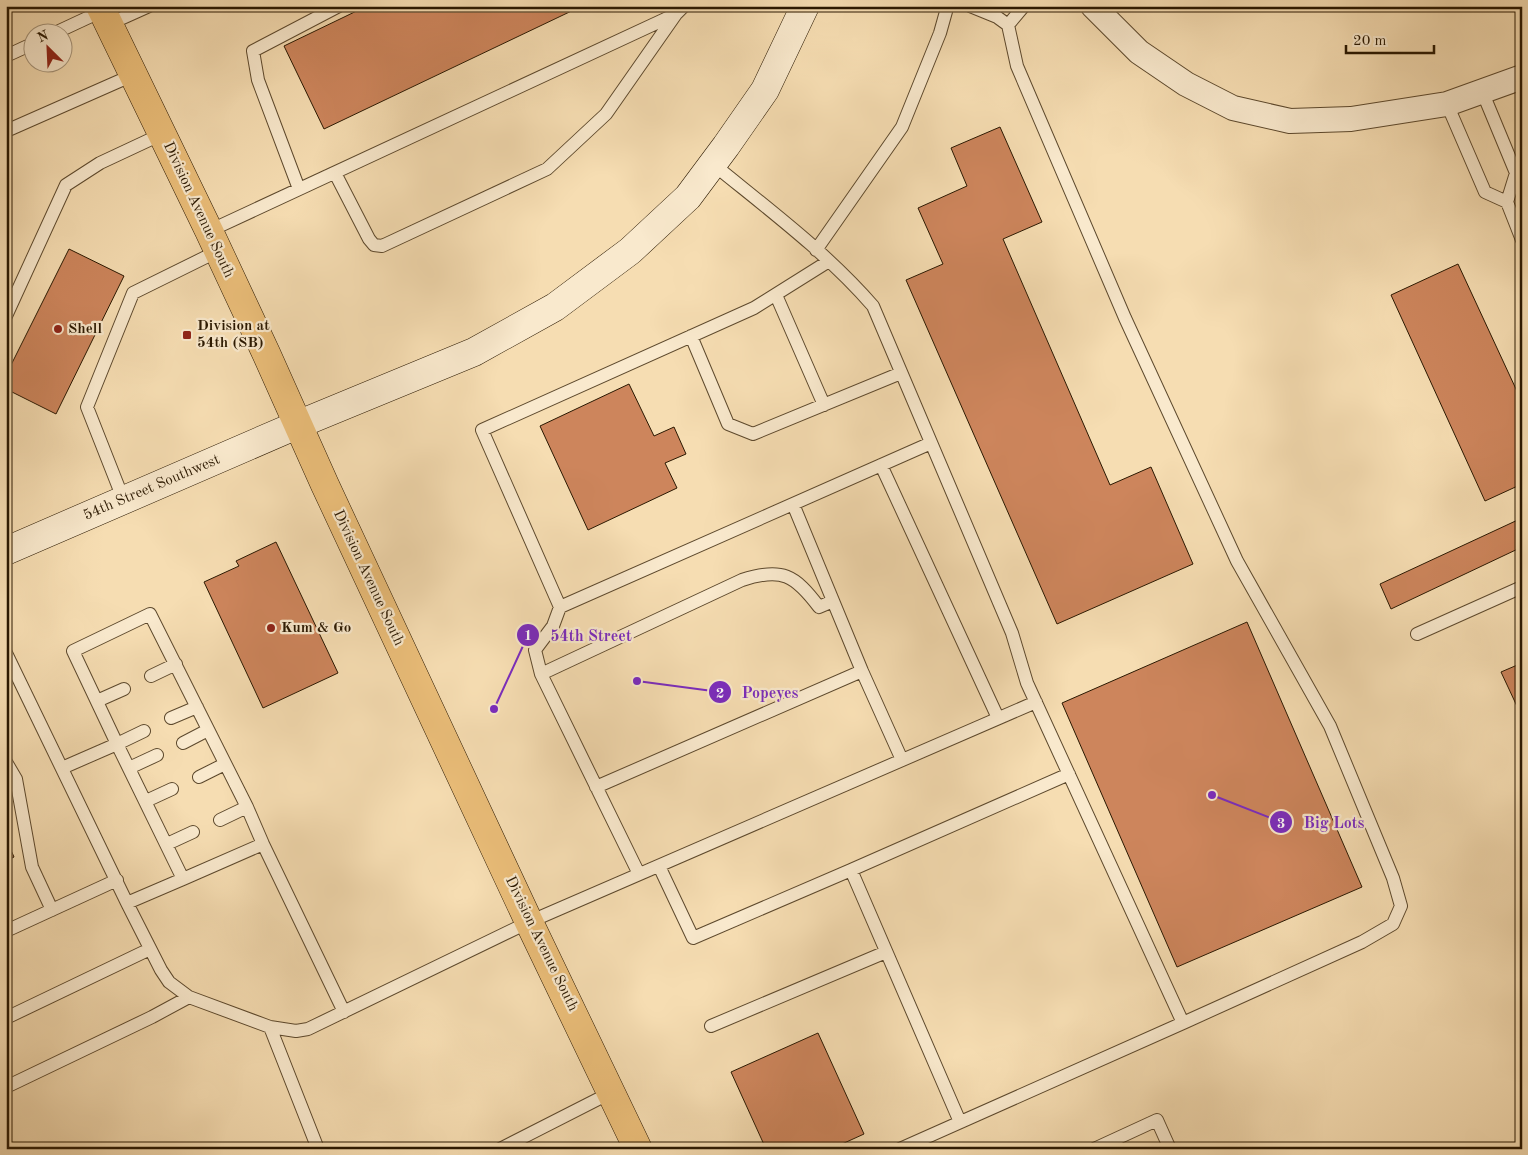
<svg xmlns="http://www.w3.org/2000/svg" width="1528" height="1155" viewBox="0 0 1528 1155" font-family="'Old Standard TT',serif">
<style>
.building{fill:#cd855c;stroke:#2a1801}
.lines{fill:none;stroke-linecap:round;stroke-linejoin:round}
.service-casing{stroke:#5d492d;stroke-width:14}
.minor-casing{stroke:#5d492d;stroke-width:26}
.secondary-casing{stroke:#2a1801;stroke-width:29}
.primary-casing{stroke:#2a1801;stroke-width:29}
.service{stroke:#f9e9cd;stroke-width:12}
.minor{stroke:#f9e9cd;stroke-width:24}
.secondary{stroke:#f9e9cd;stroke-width:28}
.primary{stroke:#ebbe79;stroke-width:28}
.poi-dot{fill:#8f2418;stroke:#f9e9cd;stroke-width:2}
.labels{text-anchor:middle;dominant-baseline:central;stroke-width:4.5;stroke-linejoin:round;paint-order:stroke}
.street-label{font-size:15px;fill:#2a1801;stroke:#f9e9cd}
.poi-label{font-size:15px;font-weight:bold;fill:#2a1801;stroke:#f9e9cd;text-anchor:start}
.leader{fill:none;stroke:#7b2cbf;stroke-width:2}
.callout-dot{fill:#7b2cbf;stroke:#f9e9cd;stroke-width:2}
.mark-label{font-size:15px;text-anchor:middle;font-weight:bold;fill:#fff}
.callout-label{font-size:16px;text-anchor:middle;font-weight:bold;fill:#7b2cbf;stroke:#f9e9cd;stroke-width:4.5;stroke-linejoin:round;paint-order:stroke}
</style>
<rect width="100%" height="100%" fill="#f6ddb2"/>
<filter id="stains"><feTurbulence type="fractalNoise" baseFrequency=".004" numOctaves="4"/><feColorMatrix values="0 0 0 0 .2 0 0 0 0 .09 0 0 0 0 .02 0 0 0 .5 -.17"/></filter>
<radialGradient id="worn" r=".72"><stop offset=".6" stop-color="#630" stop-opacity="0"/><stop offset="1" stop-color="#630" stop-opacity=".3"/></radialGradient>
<path class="building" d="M367 6H582L324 129 284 46Z
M1000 127 1042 222 1003 239 1110 485 1151 467 1193 564 1057 624 906 280 943 264 918 208 967 186 951 148Z
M69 249 124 276 56 414 6 389V375Z
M1458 264 1522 402V484L1485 501 1391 295Z
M629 384 654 436 674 427 686 454 665 463 677 488 588 530 540 426Z
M1522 518V547L1391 609 1380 584Z
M276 542 338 673 263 708 204 582 239 566 236 561Z
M1247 622 1362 887 1177 967 1062 703Z
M1522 663V717L1501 672Z
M6 839 14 857 6 861Z
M818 1033 864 1134 831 1149H766L731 1072Z"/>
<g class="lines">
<defs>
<path id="service" d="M970 6 997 17 1008 25 1024 6
M109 24 149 6
M1008 25 1017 66 1125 318 1237 561 1330 726 1393 878 1401 906 1393 924 1362 942 1183 1023
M57 32 102 11
M6 56 32 44
M1447 104 1485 192 1507 202 1516 173 1482 91
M6 131 133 75
M713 164C768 209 826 252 873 306L1012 633 1027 683 1183 1023 900 1149
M335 173 369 239 374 245 382 246 547 169 606 114 676 14
M299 189 258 80 253 51 339 6
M1507 202 1522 240
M209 231 676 14 684 6
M816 250 902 127 940 33 947 8 949 6
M776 295 824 405
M6 316 66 185 100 163 162 134
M691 336 728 424 753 434 901 373
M881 465 998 718
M124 501 87 407 133 293 218 251
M793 504 862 671 902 760
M560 607 931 443
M1417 634 1522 587
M6 653 127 903 161 970 169 982 189 997 270 1027 296 1031 308 1029 529 922 1036 702
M541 674 742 580C782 567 795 575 819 607L833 601
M151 676 176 664
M97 701 124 689
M171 718 197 707
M183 743 208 730
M6 762 16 779 32 867 52 910
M62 768 117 744 73 651 150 614 247 807 263 844 344 1012
M129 768 157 755
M199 777 225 764
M596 787 862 671
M146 801 172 789
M220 820 247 807
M167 844 193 832
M659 866 693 938 851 870
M639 874 541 674 535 650 553 626 560 607 482 430 754 308 829 261
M183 879 263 844
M127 903 183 879 117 744 144 731
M6 931 117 880
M6 1018 150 949
M711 1026 886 952
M270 1027 318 1149
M6 1087 152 1017 189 997
M960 1122 851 870 1069 774
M500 1149 612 1092
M1094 1149 1157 1120 1170 1149"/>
<path id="minor" d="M1093 6 1139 52 1186 84 1233 108 1290 121 1351 119 1447 104 1522 77"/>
<path id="secondary" d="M6 551 297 425 474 352 555 307 630 251 688 197 726 146 765 90 805 6"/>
<path id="primary" d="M100 6 209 231 266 353 325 485 529 922 638 1149"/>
</defs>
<use href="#service" class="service-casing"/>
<use href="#minor" class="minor-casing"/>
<use href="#secondary" class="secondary-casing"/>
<use href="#primary" class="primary-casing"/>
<use href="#service" class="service"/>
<use href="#minor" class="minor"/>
<use href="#secondary" class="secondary"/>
<use href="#primary" class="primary"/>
</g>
<g class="poi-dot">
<circle cx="58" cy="329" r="5"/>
<rect x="182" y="330" width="10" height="10" rx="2.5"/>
<circle cx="271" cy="628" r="5"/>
</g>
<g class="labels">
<g class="street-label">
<text transform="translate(198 210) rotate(65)">Division Avenue South</text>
<text transform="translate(152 488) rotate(-23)">54th Street Southwest</text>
<text transform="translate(368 578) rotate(65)">Division Avenue South</text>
<text transform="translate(541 944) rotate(64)">Division Avenue South</text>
</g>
<g class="poi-label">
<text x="197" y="326">Division at<tspan x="197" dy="17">54th (SB)</tspan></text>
<text x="68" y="329">Shell</text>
<text x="281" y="628">Kum &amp; Go</text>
</g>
</g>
<path class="leader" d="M494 709L528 635M637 681L720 692M1212 795L1281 822"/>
<g class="callout-dot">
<circle cx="494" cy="709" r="5"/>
<circle cx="637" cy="681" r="5"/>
<circle cx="1212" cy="795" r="5"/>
<circle cx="528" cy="635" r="12"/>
<circle cx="720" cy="692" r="12"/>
<circle cx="1281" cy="822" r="12"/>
</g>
<g class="mark-label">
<text x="528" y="640">1</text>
<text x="720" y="698">2</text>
<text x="1281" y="828">3</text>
</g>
<g class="callout-label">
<text x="591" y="641">54th Street</text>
<text x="770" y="698">Popeyes</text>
<text x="1334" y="828">Big Lots</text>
</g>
<rect width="1528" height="1155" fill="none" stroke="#f6ddb2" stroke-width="25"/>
<rect x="8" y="8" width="1513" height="1140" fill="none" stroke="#2a1801" stroke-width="2.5"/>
<rect x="12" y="12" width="1503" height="1130" fill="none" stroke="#2a1801"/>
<g transform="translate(48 48) rotate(336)"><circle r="24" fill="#f9e9cd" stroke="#a6957b"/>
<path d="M0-4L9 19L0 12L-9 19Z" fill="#8f2418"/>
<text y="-8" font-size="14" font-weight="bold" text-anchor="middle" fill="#2a1801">N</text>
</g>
<path d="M1346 45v8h88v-8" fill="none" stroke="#2a1801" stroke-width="2.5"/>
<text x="1353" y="45" font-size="15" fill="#2a1801" stroke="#f9e9cd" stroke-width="4" paint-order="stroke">20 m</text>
<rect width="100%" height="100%" filter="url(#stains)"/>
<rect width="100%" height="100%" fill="url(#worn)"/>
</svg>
